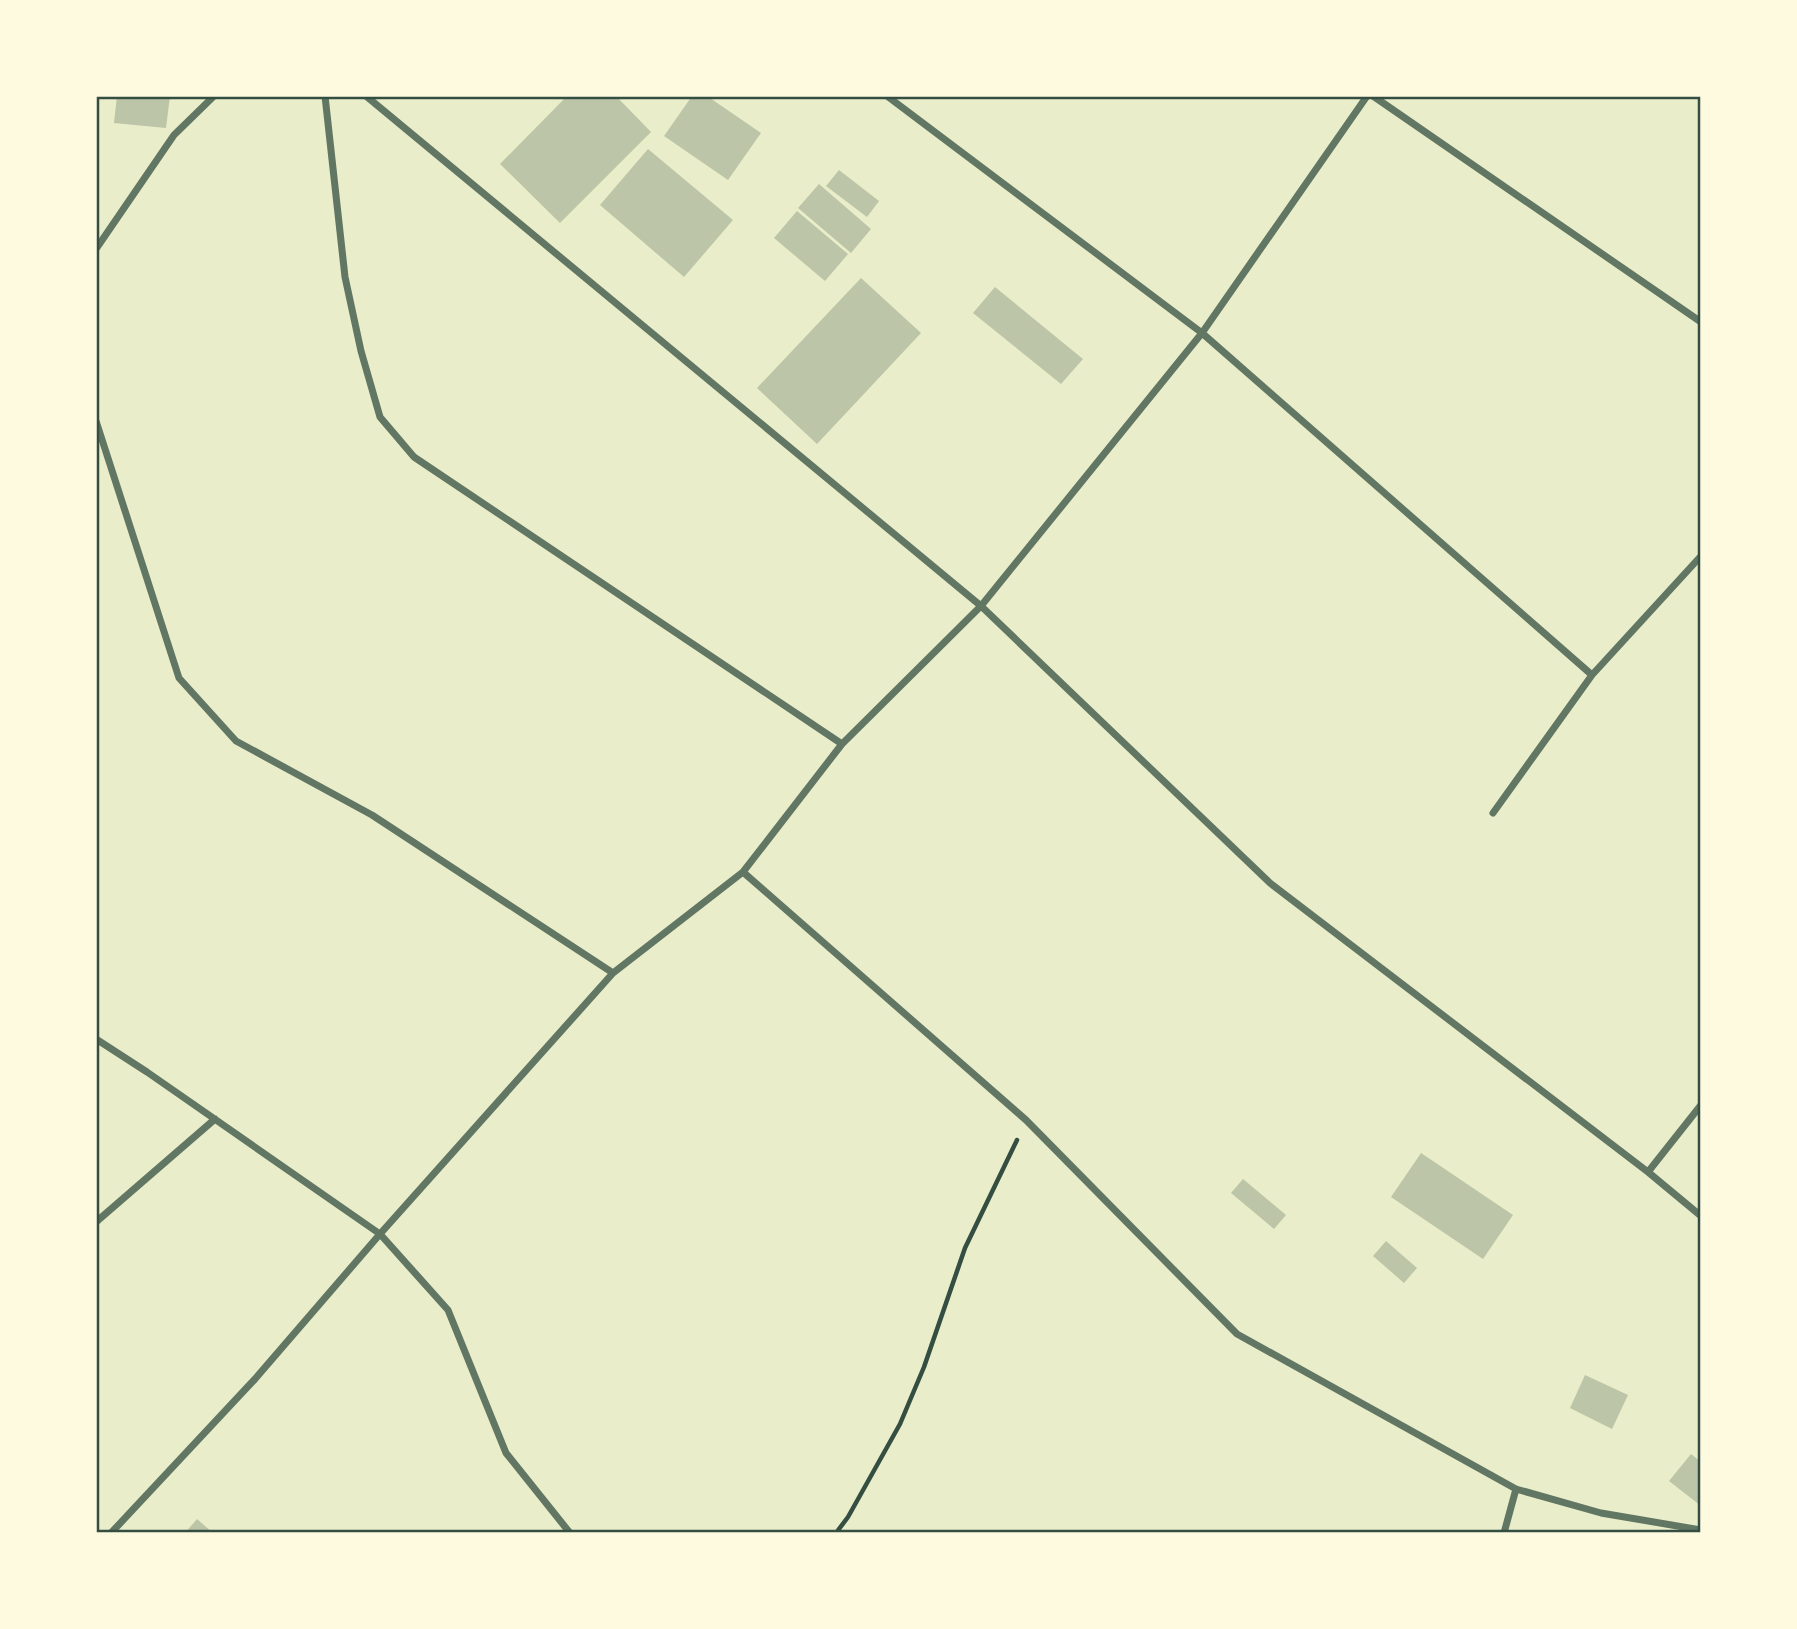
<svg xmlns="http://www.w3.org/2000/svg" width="1797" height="1629" viewBox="0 0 1797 1629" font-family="Rubik,sans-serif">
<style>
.building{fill:#bcc5a7}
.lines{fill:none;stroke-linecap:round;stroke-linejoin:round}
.path{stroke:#344e41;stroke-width:4.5}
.minor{stroke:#617663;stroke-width:7}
.neatline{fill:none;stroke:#344e41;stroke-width:2.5}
</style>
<rect width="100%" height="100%" fill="#e9edc9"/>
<path class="building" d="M117 96H170L166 128 114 123Z
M567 96H616L651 132 560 223 500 164Z
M692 96H707L761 133 728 180 664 136Z
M648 149 733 220 684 277 600 205Z
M839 170 879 201 867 217 826 186Z
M819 184 871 229 851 253 798 208Z
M797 211 848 254 825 281 774 238Z
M861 278 921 333 817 444 757 388Z
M995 287 1083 359 1061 384 973 313Z
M1421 1153 1513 1215 1483 1259 1391 1197Z
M1243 1179 1286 1215 1274 1229 1231 1193Z
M1386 1241 1417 1268 1404 1283 1373 1256Z
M1585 1375 1628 1395 1612 1429 1570 1408Z
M1691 1454 1701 1462V1506L1669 1481Z
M197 1519 213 1533H185Z"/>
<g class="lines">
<path class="path" d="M836 1533 848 1517 900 1424 924 1367 965 1248 1017 1140"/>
<path class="minor" d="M325 96 345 277 361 351 380 417 414 457 842 744
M366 96 981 606 1270 883 1648 1172 1701 1216
M887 96 1202 333 1592 675
M1373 96 1701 322
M96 249 174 135 214 96
M96 421 179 678 236 741 372 815 613 973
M1493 813 1592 675 1701 556
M743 872 1026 1120 1237 1334 1516 1489 1601 1513 1701 1530
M96 1039 147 1072 380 1234 448 1310 506 1453 570 1533
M1648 1172 1701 1105
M96 1222 215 1119
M111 1533 255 1379 380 1234 613 973 743 872 842 744 981 606 1202 333 1367 96
M1504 1533 1516 1489"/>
</g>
<rect width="1797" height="1629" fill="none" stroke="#fefae0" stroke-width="196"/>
<rect x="98" y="98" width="1601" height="1433" class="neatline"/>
</svg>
